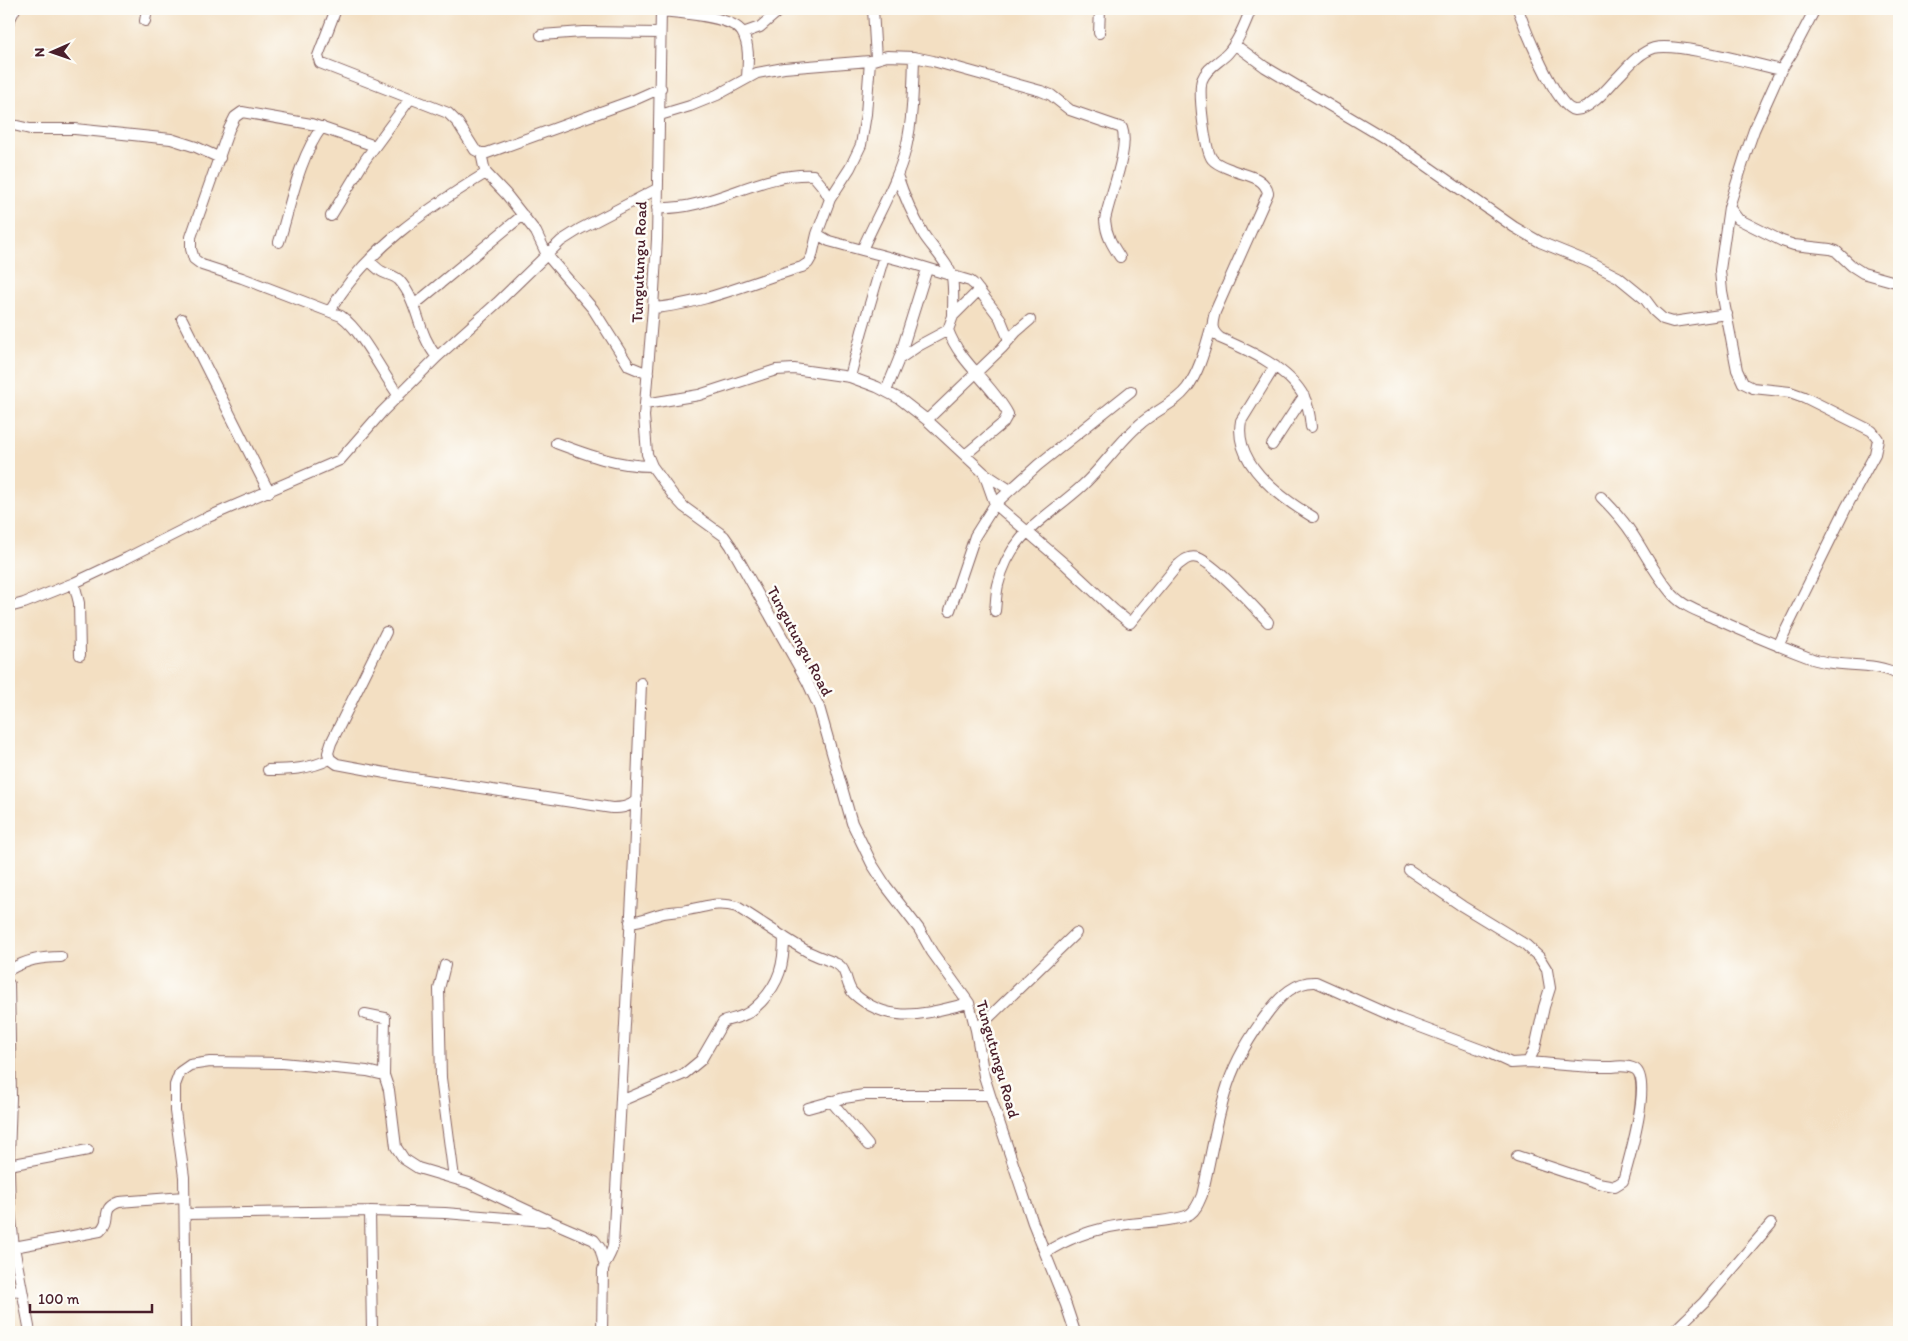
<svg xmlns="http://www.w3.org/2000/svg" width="1908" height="1341" viewBox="0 0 1908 1341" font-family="Itim,sans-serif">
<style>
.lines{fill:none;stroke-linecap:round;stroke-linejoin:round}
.minor-casing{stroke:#856260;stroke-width:12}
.minor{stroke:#fff;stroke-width:10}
.labels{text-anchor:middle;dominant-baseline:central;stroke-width:5;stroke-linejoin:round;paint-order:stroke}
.street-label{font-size:16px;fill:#4a1f2b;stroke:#fdfcf7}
</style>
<rect width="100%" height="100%" fill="#fdfcf7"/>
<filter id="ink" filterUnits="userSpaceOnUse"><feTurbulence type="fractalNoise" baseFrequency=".02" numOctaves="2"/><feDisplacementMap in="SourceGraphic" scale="10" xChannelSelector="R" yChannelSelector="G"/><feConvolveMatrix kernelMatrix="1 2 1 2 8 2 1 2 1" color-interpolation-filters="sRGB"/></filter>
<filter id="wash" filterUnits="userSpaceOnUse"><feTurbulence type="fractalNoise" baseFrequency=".0096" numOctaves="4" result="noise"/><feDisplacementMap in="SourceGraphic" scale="20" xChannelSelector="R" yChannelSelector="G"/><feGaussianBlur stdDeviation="1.12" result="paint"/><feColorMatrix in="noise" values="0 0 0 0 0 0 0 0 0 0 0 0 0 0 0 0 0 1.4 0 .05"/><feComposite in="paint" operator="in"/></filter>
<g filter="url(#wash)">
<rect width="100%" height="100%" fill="#f3dfc2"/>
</g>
<g filter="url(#ink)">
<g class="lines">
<defs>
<path id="minor" d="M336 9 318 56 320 63 448 113 458 123 475 150 481 153H487L634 100 661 88
M661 9 657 239 653 308 644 416 647 454 652 466 673 495 684 507 724 536 731 546 807 681 819 707 852 823 872 864 886 886 919 929 932 952 969 1003 976 1030 984 1076 990 1095 1033 1223 1066 1305 1075 1332
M873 9 876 59
M1251 9C1245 23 1239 41 1228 53 1220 62 1207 67 1202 80 1198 92 1205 150 1212 159 1217 165 1225 167 1232 170 1246 176 1264 176 1268 193L1215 312C1212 324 1210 330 1220 338 1248 350 1289 368 1304 397 1309 406 1310 417 1311 427
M1518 9C1524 26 1556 108 1574 110 1588 112 1608 88 1616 79 1627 68 1638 53 1654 48 1677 42 1754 64 1781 70
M661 11C679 13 732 16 742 32 750 45 748 63 747 77
M9 21 15 9
M145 21 147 9
M743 33 760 27 781 9
M1099 33 1100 9
M541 35 583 32 660 33
M1234 44 1265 67 1403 149 1514 227 1540 242 1589 262 1618 277 1645 299 1654 311 1663 319 1673 322 1727 314
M914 57C913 88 913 118 906 148 897 184 876 217 862 250L907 262 970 281 975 285 1000 318 1009 340
M660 115 690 106 717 95 757 73 784 68 870 61 887 56 914 57 933 61 1041 91 1051 95 1070 110 1122 128C1130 149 1109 197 1105 220 1106 235 1112 245 1120 257
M9 124 30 129H75L171 139 196 147 220 158
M375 146 311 124 242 112 235 117 229 129 191 237V249L194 259 202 265 242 278 341 316C363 332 382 373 399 396
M481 153 484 167 486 173 506 194 536 232 547 255 593 309 629 366 648 374
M897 175C904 196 913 216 924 235 931 246 950 266 952 277 954 289 953 304 953 316
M1729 207 1738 219 1782 241 1794 245 1830 249 1836 251 1852 266 1863 273 1899 283
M657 208C712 211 759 172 813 175L823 187 830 199
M331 216 365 160 410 99
M817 234 829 241 862 250
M279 242C291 205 298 159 322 127
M369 261C373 264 377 269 381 271 387 275 394 275 399 280 419 302 417 333 437 357
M414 305 523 215
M653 308C705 304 753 281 802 267L808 263 812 256 817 234 830 199 850 168 861 145 866 114 870 61
M330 311C366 249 427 209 486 173
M182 319 269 492
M899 359 918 346 948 330
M1275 366 1241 421C1233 464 1281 498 1313 517
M850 377 862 331 884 256
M886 391 899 359 927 269
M645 404 699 395 776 370 794 369 850 377 877 387 900 399 927 420 984 473 1010 490
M927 420 1002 348 1016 332 1030 320
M556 443C588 455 617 466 652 466
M1272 445 1304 396
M965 455 1003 423 1008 414C992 384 960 363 948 330L953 316 979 290
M984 473 995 504 1066 565 1114 610 1130 623 1177 566C1183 561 1189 555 1198 558 1215 564 1254 607 1268 622
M1601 497C1613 509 1624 521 1633 535 1646 555 1657 577 1673 595 1684 607 1701 612 1716 619 1747 633 1778 646 1810 658 1839 669 1873 660 1899 675
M74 583 79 603 80 655
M9 607 24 603 74 583 127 558 206 518 340 460 382 412 437 357 497 303 561 241 580 229 657 189
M950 610 975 536 995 504 1038 465 1131 391
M995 611C996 603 996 593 998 585 1010 533 1047 518 1082 486 1103 467 1118 443 1139 425 1154 411 1175 404 1187 388 1200 370 1205 348 1211 328
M386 632 331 743 328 753 330 759 337 764 407 777 612 808C622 808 629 807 637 800
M1778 646 1847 506 1875 454 1878 439 1872 431 1804 397 1790 392 1753 388 1743 383 1737 370 1722 292 1720 270 1729 207 1747 150 1754 130 1781 70 1792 53 1815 9
M268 770C290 770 310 769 330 759
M630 922C641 921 650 917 660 914 669 911 678 912 687 910 706 907 717 901 737 907 760 921 782 937 805 950 815 956 827 959 837 964 848 970 845 984 853 993 890 1027 926 1013 969 1003
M445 965 439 989 441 1078 454 1178
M9 970C26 960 41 957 61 957
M9 984 11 1098 9 1157
M365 1014 385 1018 384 1075
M976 1030 1076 933
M621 1101 684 1074 701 1060 723 1022C730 1019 739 1018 746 1014 751 1012 757 1006 761 1002 780 982 784 964 784 937
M831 1101 868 1145
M808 1108 844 1098 864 1095H990
M1517 1156 1598 1183 1615 1186 1623 1181C1628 1163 1653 1080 1635 1069 1629 1066 1619 1066 1612 1067 1584 1068 1556 1064 1528 1062
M9 1165 88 1150
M9 1171 10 1210 14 1247 30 1332
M370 1211 372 1332
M185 1214 370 1211 445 1213 544 1221
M14 1247 100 1231C113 1219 99 1209 119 1202L184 1197
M1045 1253C1068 1238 1094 1229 1121 1225 1137 1222 1177 1222 1190 1214 1196 1210 1199 1202 1202 1195 1211 1158 1216 1120 1228 1084 1237 1057 1253 1032 1269 1011 1281 996 1295 981 1316 982L1399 1019 1487 1052 1511 1063 1528 1062 1535 1048 1544 1007 1550 988 1547 970 1539 957 1526 945 1462 906 1409 870
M9 1291 22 1290
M186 1332 184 1177 175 1111V1085L180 1072 190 1065 210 1062 282 1063 367 1071 384 1075 389 1090 396 1147 404 1159 418 1168 469 1183 550 1221 594 1240 600 1248 604 1263
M602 1332 603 1270C605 1261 611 1255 613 1246L634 858 641 683
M1673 1332 1704 1302 1771 1224"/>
</defs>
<use href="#minor" class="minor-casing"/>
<use href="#minor" class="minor"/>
</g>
</g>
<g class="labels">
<g class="street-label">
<text transform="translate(639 262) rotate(-88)">Tungutungu Road</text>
<text transform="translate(800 641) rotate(62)">Tungutungu Road</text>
<text transform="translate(998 1059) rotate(74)">Tungutungu Road</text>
</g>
</g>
<rect width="1908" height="1341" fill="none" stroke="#fdfcf7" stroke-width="30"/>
<g transform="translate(52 52) rotate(268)" stroke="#fdfcf7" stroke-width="4" paint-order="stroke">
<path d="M0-4L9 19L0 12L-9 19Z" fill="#4a1f2b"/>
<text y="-8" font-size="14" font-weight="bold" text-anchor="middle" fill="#4a1f2b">N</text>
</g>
<path d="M30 1304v8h122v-8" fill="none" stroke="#4a1f2b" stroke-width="2.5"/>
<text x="38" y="1304" font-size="15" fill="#4a1f2b" stroke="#fdfcf7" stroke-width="4" paint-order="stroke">100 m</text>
</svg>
